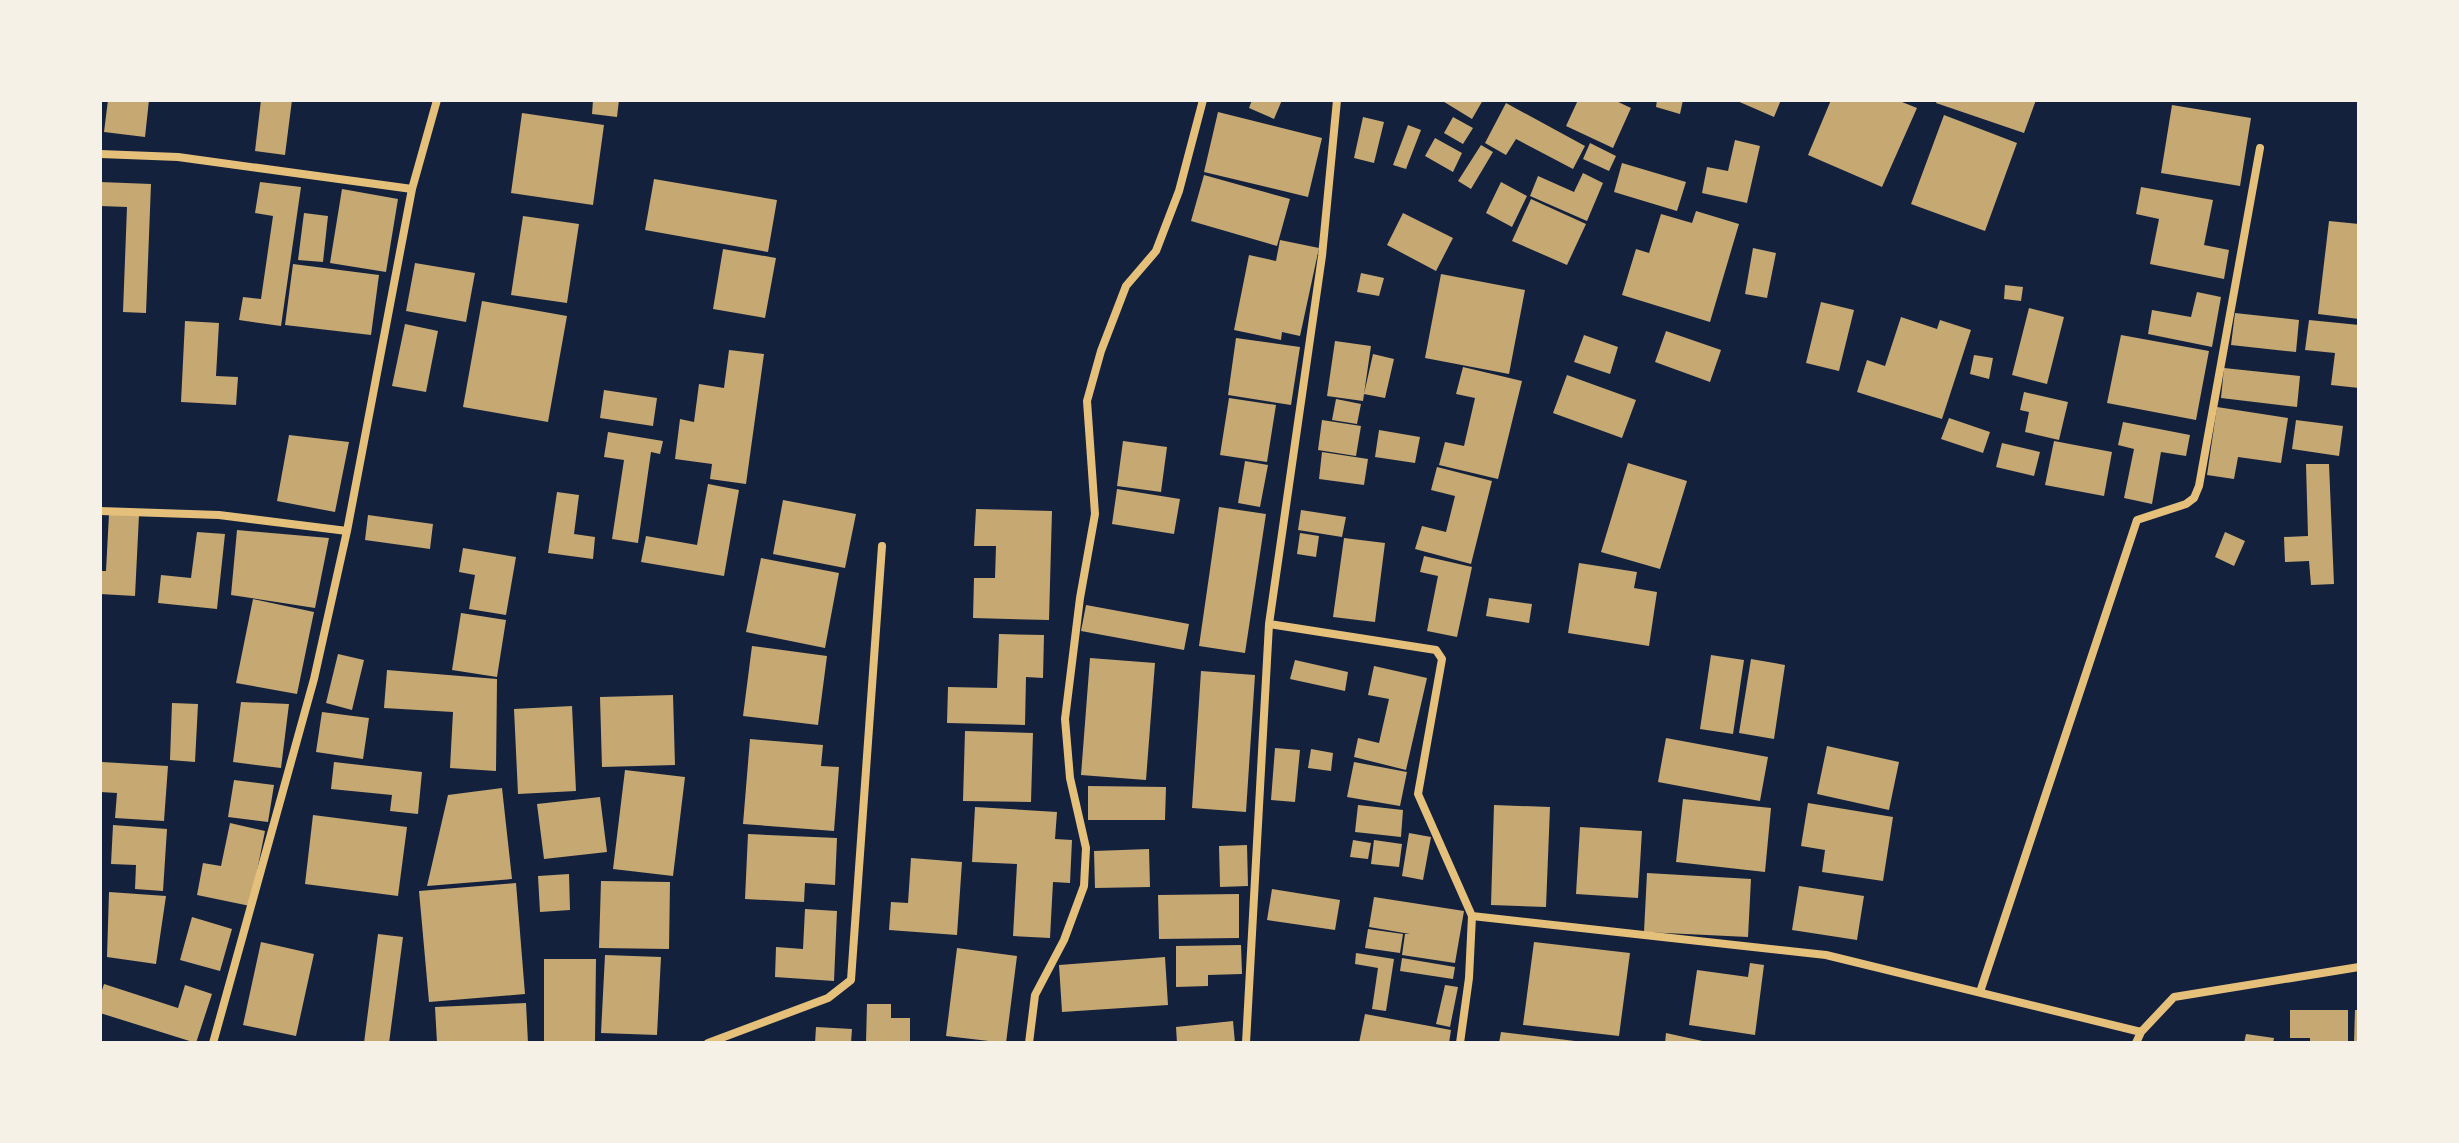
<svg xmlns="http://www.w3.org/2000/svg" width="2459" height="1143" viewBox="0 0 2459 1143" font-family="'IBM Plex Sans',sans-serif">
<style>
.building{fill:#c6a872}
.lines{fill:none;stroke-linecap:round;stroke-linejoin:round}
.minor{stroke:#e5c07b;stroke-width:8}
</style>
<rect width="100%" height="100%" fill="#14213d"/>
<path class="building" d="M108 100H149L145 137 104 132Z
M261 100H292L285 155 255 151Z
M593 100H619L617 117 592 114Z
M1252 100H1282L1274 119 1249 108Z
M1441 100H1483L1472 119Z
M1578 100H1614L1631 108 1613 148 1566 126Z
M1657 100H1683L1680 114 1656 107Z
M1735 100H1781L1774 117Z
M1831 100H1897L1917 108 1882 187 1808 155Z
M1937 100H2036L2024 133 1936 103Z
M1506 103 1585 146 1573 169 1516 139 1506 155 1485 143Z
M2172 105 2251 118 2240 186 2161 173Z
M1218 112 1322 138 1308 197 1204 172Z
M522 113 604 125 593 205 511 193Z
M1944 115 2017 143 1985 231 1911 204Z
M1363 117 1384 122 1374 163 1354 158Z
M1453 117 1473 128 1463 144 1444 133Z
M1408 125 1421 130 1406 169 1393 165Z
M1435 138 1462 153 1453 172 1425 156Z
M1735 140 1760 146 1747 203 1702 193 1707 167 1728 171Z
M1590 143 1616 156 1609 171 1583 159Z
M1481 145 1493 152 1471 189 1458 181Z
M1622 163 1686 182 1677 211 1614 192Z
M1583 173 1603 183 1587 221 1530 196 1538 176 1574 192Z
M1204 175 1290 199 1277 246 1191 221Z
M654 179 777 200 768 252 645 230Z
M100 182 151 184 146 313 123 312 127 207 100 206Z
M260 182 301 187 281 326 239 320 243 297 261 299 273 216 255 213Z
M1501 182 1527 196 1512 227 1486 213Z
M2141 187 2213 200 2204 245 2229 250 2224 279 2150 264 2159 219 2136 214Z
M342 189 398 199 386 272 330 263Z
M1531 199 1586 224 1567 265 1512 241Z
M1696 211 1739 224 1710 322 1622 295 1636 249 1649 253 1661 214 1692 223Z
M304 213 328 216 323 262 298 260Z
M1403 213 1453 238 1436 271 1387 245Z
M523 216 579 224 567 303 511 295Z
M2329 221 2359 224V319L2318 314Z
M1280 240 1319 248 1300 336 1282 332 1281 340 1234 330 1249 255 1276 261Z
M1753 248 1776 253 1767 298 1745 294Z
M723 249 776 258 765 318 713 309Z
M415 263 475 273 466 322 406 311Z
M293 264 379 275 371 335 285 325Z
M1361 273 1384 278 1379 296 1357 292Z
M1441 274 1525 290 1509 374 1425 358Z
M2005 285 2023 287 2021 301 2004 299Z
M2197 292 2221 297 2212 347 2148 334 2152 310 2191 317Z
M482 301 567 316 548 422 463 407Z
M1821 302 1854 310 1839 371 1806 363Z
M2029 308 2064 317 2047 384 2012 375Z
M2235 313 2299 320 2296 352 2231 345Z
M1901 317 1937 329 1940 320 1971 330 1942 419 1857 392 1867 360 1885 366Z
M2309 320 2359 325V388L2331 385 2335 353 2305 350Z
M185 321 219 323 216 376 238 377 236 405 181 402Z
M405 324 438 331 426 392 392 386Z
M1666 331 1721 350 1710 382 1655 362Z
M1584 335 1618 347 1610 374 1574 362Z
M2121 335 2209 351 2196 420 2107 403Z
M1236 338 1300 347 1291 405 1228 395Z
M1335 341 1371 346 1363 401 1327 396Z
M729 350 764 354 746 484 710 479 712 464 675 459 680 419 694 422 699 384 724 388Z
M1373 354 1394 359 1385 398 1364 394Z
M1974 355 1993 358 1989 379 1970 374Z
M1463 367 1522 381 1498 479 1439 465 1445 442 1464 446 1475 398 1456 394Z
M2224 368 2300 376 2297 407 2221 398Z
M1567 375 1636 400 1622 438 1553 413Z
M604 390 657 398 653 426 600 418Z
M2024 392 2068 402 2059 440 2025 432 2029 412 2020 410Z
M1229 398 1276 405 1267 462 1220 455Z
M1336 399 1361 404 1357 424 1332 420Z
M2217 407 2288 418 2281 463 2238 457 2234 479 2207 475Z
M1949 418 1990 432 1983 453 1941 439Z
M1322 420 1361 426 1356 456 1318 450Z
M2296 420 2343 426 2339 456 2292 449Z
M2123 422 2190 435 2186 456 2161 452 2152 504 2124 498 2134 449 2118 445Z
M1379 430 1420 437 1415 463 1375 457Z
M608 432 663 441 660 454 651 452 638 543 612 539 624 460 604 457Z
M289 435 349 442 335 512 277 501Z
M1123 441 1167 447 1161 492 1117 486Z
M2054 441 2112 452 2104 496 2045 485Z
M2002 443 2040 452 2034 476 1996 467Z
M1322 452 1368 459 1364 485 1319 479Z
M1245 461 1268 465 1260 507 1238 503Z
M1628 463 1687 481 1660 569 1601 552Z
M2306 464H2329L2334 584 2311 585 2309 561 2285 562 2284 537 2308 536Z
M1437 467 1492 481 1471 564 1415 549 1422 526 1446 532 1455 496 1431 490Z
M708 484 739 490 724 576 641 562 646 536 697 545Z
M1117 489 1180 499 1174 534 1112 524Z
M557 492 579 495 574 534 595 537 593 559 548 553Z
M783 500 856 514 845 568 773 554Z
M1219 507 1266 514 1245 653 1199 646Z
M976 509 1052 511 1049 620 973 618 974 578H995L996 546H974Z
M1301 510 1346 517 1342 537 1298 530Z
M109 514 139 515 135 596 100 594V571H106Z
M368 515 433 524 430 549 365 540Z
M237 530 329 538 315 608 231 595Z
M197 532 225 534 217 609 158 603 161 575 191 578Z
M2225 532 2245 541 2234 566 2215 557Z
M1300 533 1319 536 1316 557 1297 554Z
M1344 538 1385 543 1375 622 1333 617Z
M463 548 516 557 506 615 469 609 475 575 459 572Z
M1424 556 1472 567 1457 637 1427 631 1438 576 1420 572Z
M761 558 839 573 825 648 746 632Z
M1579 563 1637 572 1634 588 1657 592 1649 646 1568 633Z
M1489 598 1532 604 1529 623 1486 616Z
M253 599 314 612 297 694 236 683Z
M1086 605 1189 624 1184 650 1081 631Z
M461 613 506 620 497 677 452 670Z
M999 634 1044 635 1043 678 1026 677 1025 725 947 723 948 687 997 688Z
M752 646 827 656 818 725 743 716Z
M338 654 364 660 352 710 326 703Z
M1711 655 1744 660 1733 734 1700 729Z
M1090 658 1155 663 1146 780 1081 775Z
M1751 659 1785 665 1774 739 1739 733Z
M1295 660 1348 672 1345 691 1290 679Z
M1374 666 1427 678 1406 770 1354 757 1358 738 1379 743 1389 699 1368 695Z
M387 670 497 679 496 771 450 768 453 712 384 708Z
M1201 671 1255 675 1246 812 1192 808Z
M673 695 675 765 602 767 600 697Z
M241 702 289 704 281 768 233 762Z
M172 703 198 704 195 762 170 760Z
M572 706 576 791 518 794 514 709Z
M322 712 369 718 363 759 316 752Z
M965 731 1033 733 1031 802 963 801Z
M1666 738 1768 757 1760 801 1658 782Z
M750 739 823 745 821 766 839 767 834 831 743 824Z
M1827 746 1899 762 1889 810 1817 794Z
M1275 748 1300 750 1295 802 1271 800Z
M1311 749 1333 753 1331 771 1308 768Z
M102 762 168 766 164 821 115 818 117 793 100 792Z
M334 762 422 772 418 814 390 811 392 795 331 789Z
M1354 762 1407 772 1400 806 1347 797Z
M625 770 685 777 673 876 613 869Z
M234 780 274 785 268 822 228 817Z
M1088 786 1166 787 1165 820H1088Z
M502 788 512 879 427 886 448 795Z
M600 797 607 852 544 859 537 804Z
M1683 799 1771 808 1765 872 1676 862Z
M1808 803 1893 817 1883 881 1822 872 1825 850 1801 846Z
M1358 805 1403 810 1401 837 1355 832Z
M1494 805 1550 807 1546 907 1491 905Z
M975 807 1057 812 1055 839 1072 840 1070 883 1053 882 1050 938 1013 936 1017 864 972 862Z
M313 815 407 827 398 896 305 884Z
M230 823 265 831 250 906 197 895 203 863 221 866Z
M113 825 167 829 163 891 135 889 136 865 111 864Z
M1580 827 1642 831 1638 898 1576 894Z
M1409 833 1431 837 1423 880 1402 876Z
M748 834 837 838 835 885 805 883 804 902 745 899Z
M1353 840 1371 843 1368 859 1350 857Z
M1374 840 1402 844 1399 867 1371 864Z
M1247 845 1248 886 1220 887 1219 846Z
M1149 849 1150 887 1095 888 1094 851Z
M911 858 962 862 957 935 889 930 891 902 908 903Z
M1647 873 1751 879 1748 937 1644 932Z
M569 874 570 910 540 912 538 876Z
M601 881 670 882 669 949 599 948Z
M516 883 525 994 429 1002 419 891Z
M1799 886 1864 896 1857 940 1792 930Z
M1272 889 1340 900 1335 930 1267 920Z
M109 892 166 896 156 964 107 957Z
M1239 894V938L1159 939 1158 895Z
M1374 897 1464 911 1455 963 1402 955 1405 934H1410L1369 927Z
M805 909 837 911 834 981 775 977 776 947 803 949Z
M192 917 232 929 220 971 180 960Z
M1368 929 1403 934 1400 953 1365 948Z
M378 934 403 937 389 1043H364Z
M261 942 314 954 296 1036 243 1025Z
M1534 942 1630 953 1619 1036 1523 1025Z
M1241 945 1242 974 1208 975V986L1176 987V946Z
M957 948 1017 956 1006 1043 946 1036Z
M1356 953 1394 959 1386 1011 1372 1009 1378 968 1355 964Z
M605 955 661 957 657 1035 601 1033Z
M1165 957 1168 1005 1062 1012 1059 965Z
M1402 958 1455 967 1453 979 1400 971Z
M544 959H596L595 1041H544Z
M1750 963 1764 965 1755 1035 1689 1025 1697 970 1748 977Z
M104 984 178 1008 185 985 212 994 196 1043 100 1013V996Z
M1445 985 1458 987 1450 1027 1436 1024Z
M526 1003 528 1043H437L435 1007Z
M867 1004H891V1018H910V1043H866Z
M2290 1010H2348V1043H2310V1038H2290Z
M2355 1010H2359V1043H2354Z
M1365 1014 1451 1030 1449 1043H1359Z
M1233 1021 1235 1043H1177L1176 1027Z
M816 1027 852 1029 851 1043H815Z
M1501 1032 1575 1041V1043H1499Z
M1666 1033 1707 1042V1043H1665Z
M2246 1034 2274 1038 2273 1043H2244Z"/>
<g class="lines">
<path class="minor" d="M100 154 178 157 412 189
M100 511 219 515 347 531
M1269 624 1436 650 1442 659 1418 794 1472 916 1469 978 1460 1043
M1472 916 1826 955 2141 1032
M1980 992 2137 520 2186 504 2194 498 2199 486 2260 148
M213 1043 314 679 347 531 412 189 437 100
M708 1043 828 998 851 980 882 546
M1029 1043 1035 995 1064 940 1084 886 1086 848 1070 778 1065 719 1080 598 1095 514 1087 401 1101 351 1126 286 1156 251 1179 191 1203 100
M1246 1043 1269 624 1322 256 1337 100
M2136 1043 2141 1032 2174 997 2359 967"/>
</g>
<rect width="2459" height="1143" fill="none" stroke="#f6f1e7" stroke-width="204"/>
</svg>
